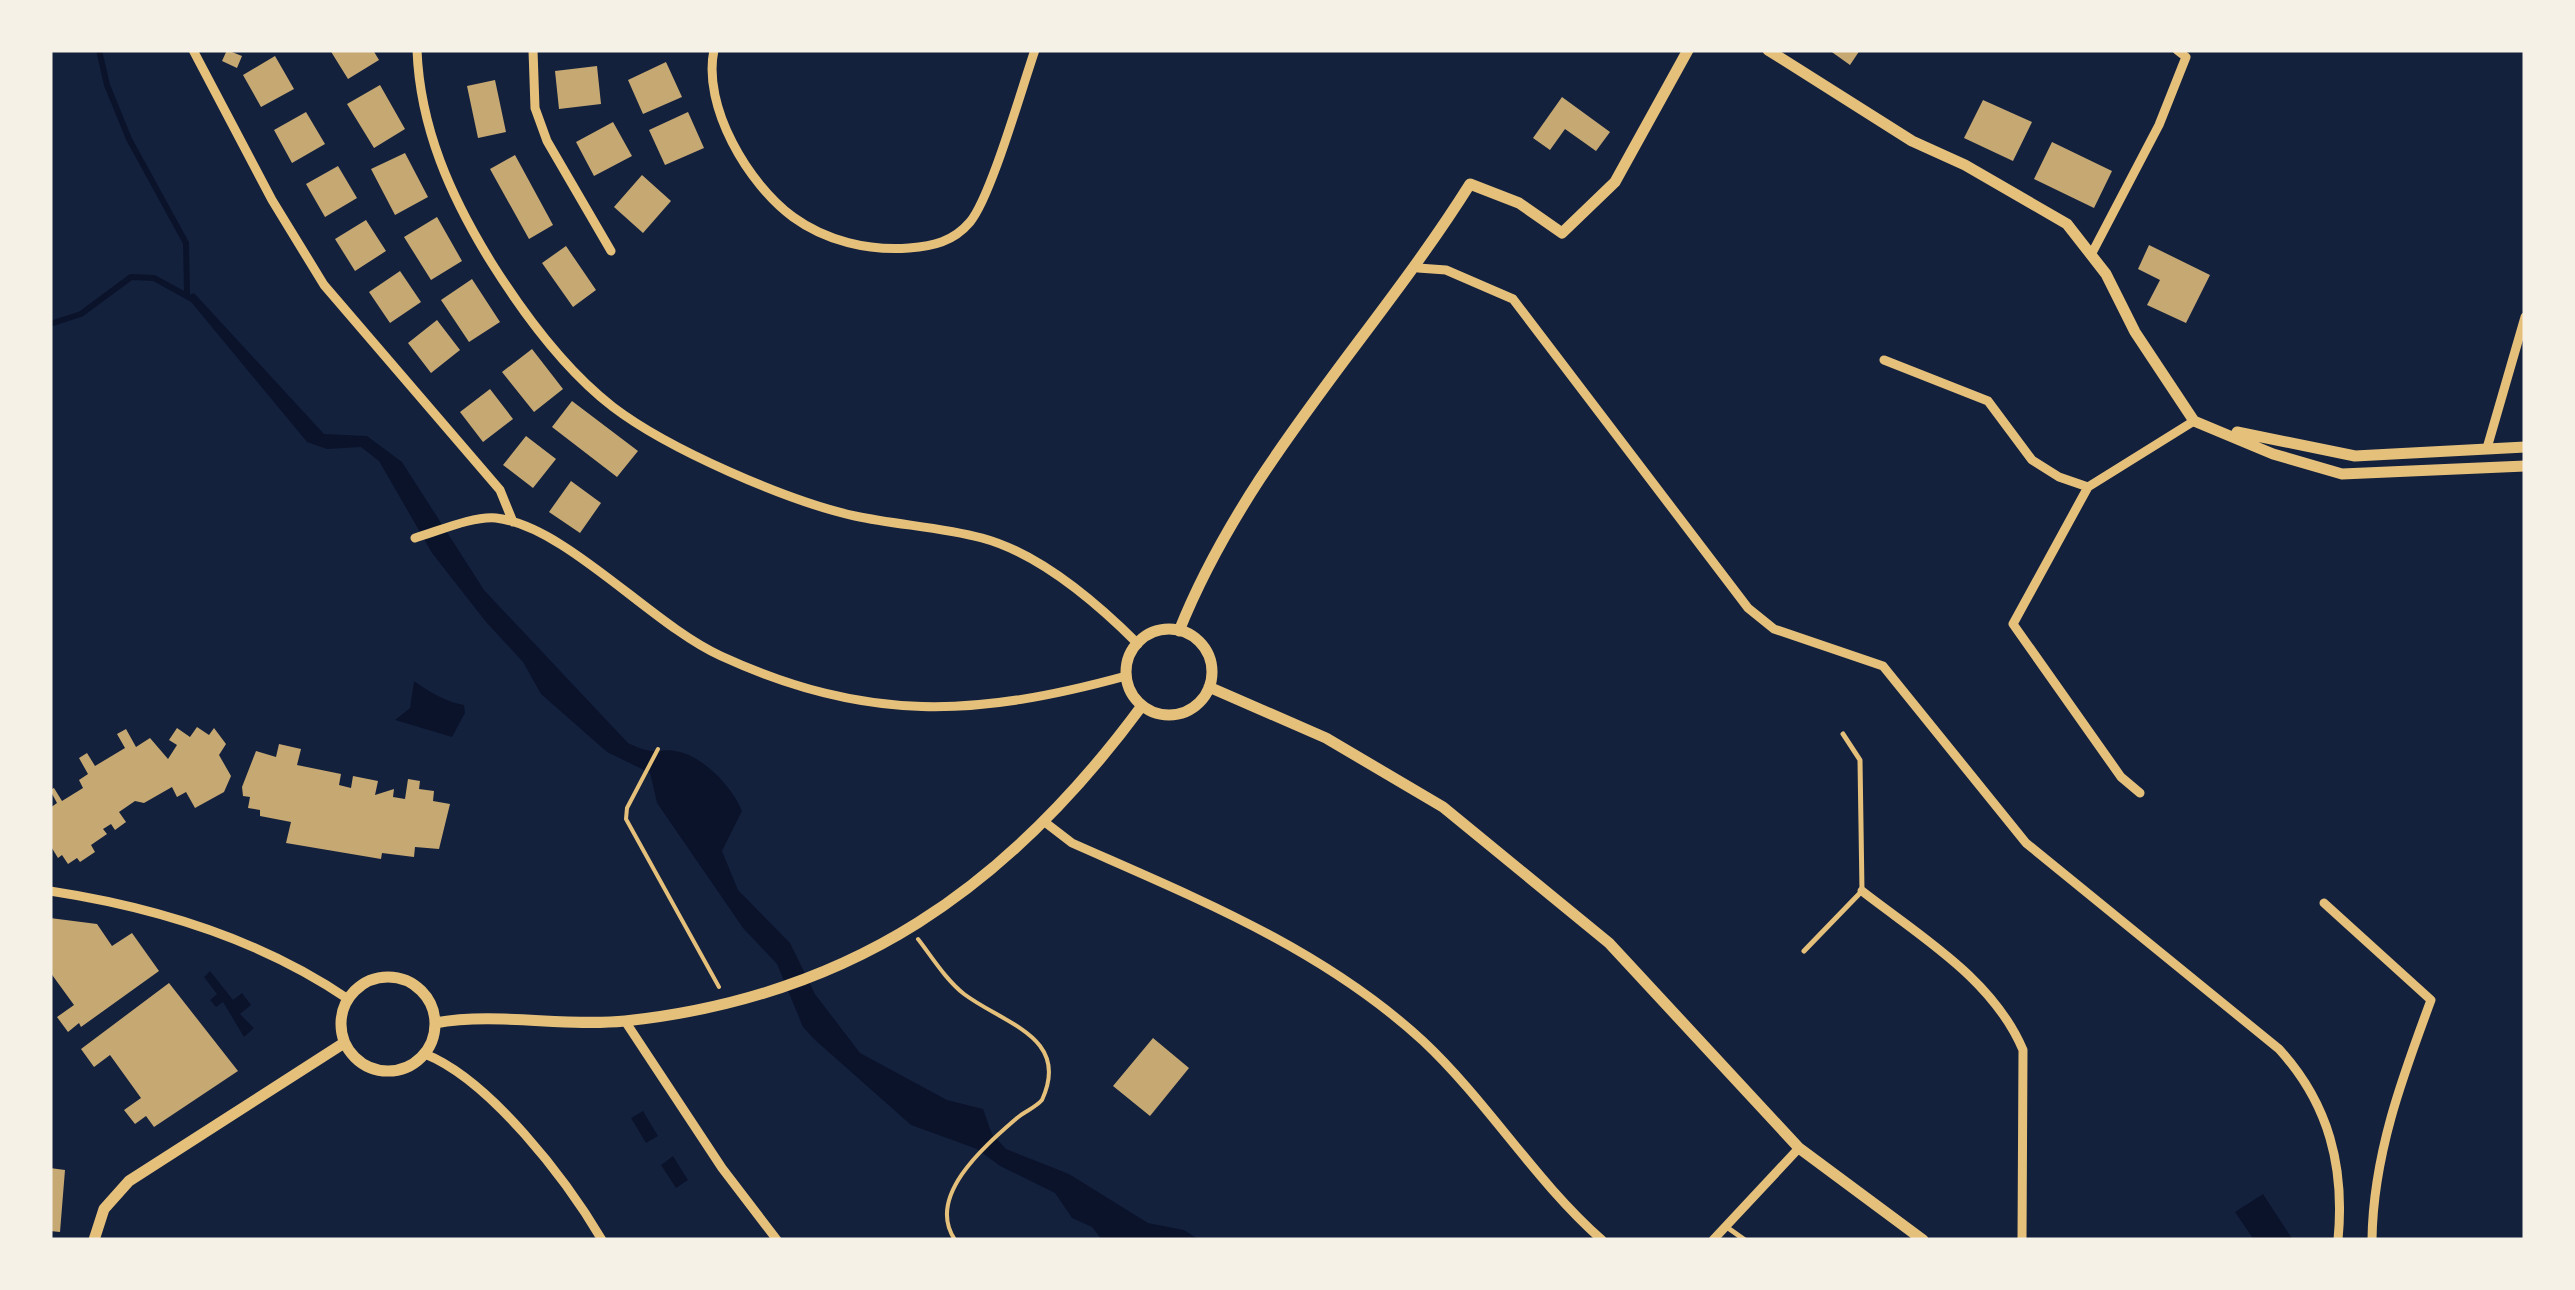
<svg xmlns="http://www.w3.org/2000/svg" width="2575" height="1290" viewBox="0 0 2575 1290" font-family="'Work Sans',sans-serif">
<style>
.water{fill:#0b132b}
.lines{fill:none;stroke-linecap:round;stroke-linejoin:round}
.stream{stroke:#0b132b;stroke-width:6}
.building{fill:#c6a872}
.path{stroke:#e5c07b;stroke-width:4}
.service{stroke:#e5c07b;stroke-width:5}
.minor{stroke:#e5c07b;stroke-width:9}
.tertiary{stroke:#e5c07b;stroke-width:11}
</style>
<rect width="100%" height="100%" fill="#14213d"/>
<path class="water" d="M194 293 324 434 367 436 402 462 484 590 628 743C659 758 659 746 680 752 705 758 733 788 742 811L722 851 738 890 790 943 815 994 860 1053 947 1100 983 1109 992 1134 1006 1149 1069 1174 1148 1223 1184 1230 1200 1240H1102L1092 1227 1072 1218 1055 1193 1000 1166 977 1149 911 1125 815 1040 803 1027 777 964 743 928 657 803 650 773 607 752 541 694 523 662 486 622 432 553 379 461 361 447 327 449 307 442 187 297Z
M414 681C428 691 446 702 464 705L465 713 452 737 395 720 410 708Z
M210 971 233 1000 242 993 251 1005 240 1014 254 1028 244 1037 223 1002 216 1007 210 1000 217 994 204 977Z
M643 1111 658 1136 646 1143 631 1118Z
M673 1156 688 1180 676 1188 661 1165Z
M2263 1194 2293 1240H2254L2235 1212Z"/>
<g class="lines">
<path class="stream" d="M99 50 107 85 129 139 186 243 187 293
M50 324 81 314 131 277 154 278 194 300"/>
</g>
<path class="building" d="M227 50 242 56 237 68 222 61Z
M330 50H373L379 60 348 79Z
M1829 50H1860L1850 65Z
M275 56 294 89 261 107 243 75Z
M666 62 682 97 643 114 628 80Z
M597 66 601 104 559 109 555 71Z
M495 80 506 132 478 138 467 86Z
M380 85 405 129 374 148 347 104Z
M1562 97 1610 132 1596 151 1565 129 1550 150 1533 138Z
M1983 100 2032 122 2013 161 1964 138Z
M306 112 325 144 292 163 274 130Z
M688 112 704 148 665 165 649 130Z
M613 122 632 156 594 176 576 142Z
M2052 142 2112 171 2094 208 2034 179Z
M405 153 428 197 395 215 371 169Z
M515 155 553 225 529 239 490 169Z
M338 166 357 198 325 217 306 184Z
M642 175 671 201 643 233 614 207Z
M437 217 462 261 431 280 404 237Z
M366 220 386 251 355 271 335 239Z
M2149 245 2210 275 2186 323 2147 305 2160 280 2138 269Z
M566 246 596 290 573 307 542 263Z
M400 271 421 302 390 323 369 292Z
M472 279 500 322 469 342 441 300Z
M437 320 460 350 431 373 408 343Z
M532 349 563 389 534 412 502 372Z
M490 389 513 419 483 442 460 412Z
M572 401 638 451 617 477 552 427Z
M526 436 556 459 533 488 503 465Z
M571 481 601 503 580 533 549 512Z
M197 727 209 735 214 728 226 744 219 755 231 776 224 792 195 808 186 792 177 797 172 787 144 803 135 801 119 812 126 822 115 830 111 824 103 829 107 834 91 845 95 852 80 862 77 858 68 864 62 855 58 858 50 845V808L57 803 50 790 54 788 62 801 83 788 79 780 88 774 79 758 87 753 95 766 125 748 117 734 126 729 136 747 150 738 168 759 177 745 169 740 177 728 190 737Z
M279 744 301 749 297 765 341 774 339 785 351 788 353 776 378 781 375 795 394 789 393 797 405 799 408 779 420 781 419 789 434 791 433 801 450 804 439 849 415 847 414 857 382 853 381 859 286 843 291 822 260 816V810L248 808 250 797 243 796 242 787 256 751 276 757Z
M50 918 97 924 112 946 132 933 159 971 81 1027 79 1023 68 1032 57 1017 74 1005 50 972Z
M169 983 238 1071 154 1127 146 1116 135 1124 124 1110 141 1098 110 1055 94 1067 81 1049Z
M1153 1038 1189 1068 1150 1116 1113 1086Z
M50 1168 65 1170 60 1232 50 1231Z"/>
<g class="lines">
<path class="path" d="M658 749 627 808 626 819 719 987
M918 939C932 957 946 980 964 994 1004 1024 1071 1037 1042 1100 1035 1108 1025 1111 1017 1118 986 1145 925 1196 955 1240"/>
<path class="service" d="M1804 951 1862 891 1860 760 1843 734
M1728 1228 1745 1240"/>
<path class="minor" d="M193 50 272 200 324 285 500 490 513 522
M417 50C420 128 451 197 491 262 523 313 565 370 613 407 668 449 787 501 855 516 897 525 940 527 982 538 1038 553 1097 603 1138 644
M533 50 535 108 547 141 611 251
M714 50C702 106 748 184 793 217 826 241 868 251 909 248 933 246 953 242 970 222 991 197 1022 87 1035 50
M2092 253 2159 125 2186 57 2177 50
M1418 268 1446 270 1513 299 1748 608 1774 629 1883 666 2026 843 2279 1049C2329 1104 2345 1167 2338 1240
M1884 360 1988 401 2032 460 2059 477 2088 487 2194 421
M2487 448 2525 317
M2088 487 2013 624 2121 777 2140 793
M415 538C439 531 472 516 496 518 566 526 652 625 721 656 867 723 976 717 1126 676
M1046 823 1072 843C1196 898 1322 948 1423 1041 1488 1102 1535 1181 1602 1240
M50 891C155 907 260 939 348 999
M1862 891C1921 937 1993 979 2023 1050L2022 1240
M2324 903 2431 1000C2402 1078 2373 1156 2372 1240
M625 1021 722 1168 777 1240
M425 1054C490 1080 566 1179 602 1240
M1713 1240 1799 1148"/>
<path class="tertiary" d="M1768 50 1912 141 1965 165 2067 224 2106 274 2135 332 2194 421 2273 454 2342 474 2525 466
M2237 432 2355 456 2525 447
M1126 672a43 43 0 1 1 86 0a43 43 0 1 1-86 0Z
M1179 631C1246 463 1376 334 1470 184L1519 203 1562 233 1615 182 1688 50
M1209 687 1326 738 1443 807 1609 943 1799 1148 1923 1240
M341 1024a47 47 0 1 1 94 0a47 47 0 1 1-94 0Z
M435 1023C497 1012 562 1027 625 1021 852 997 1008 887 1141 707
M94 1240 104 1209 129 1181 344 1043"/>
</g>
<rect width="2575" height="1290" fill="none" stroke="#f6f1e7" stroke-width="105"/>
</svg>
